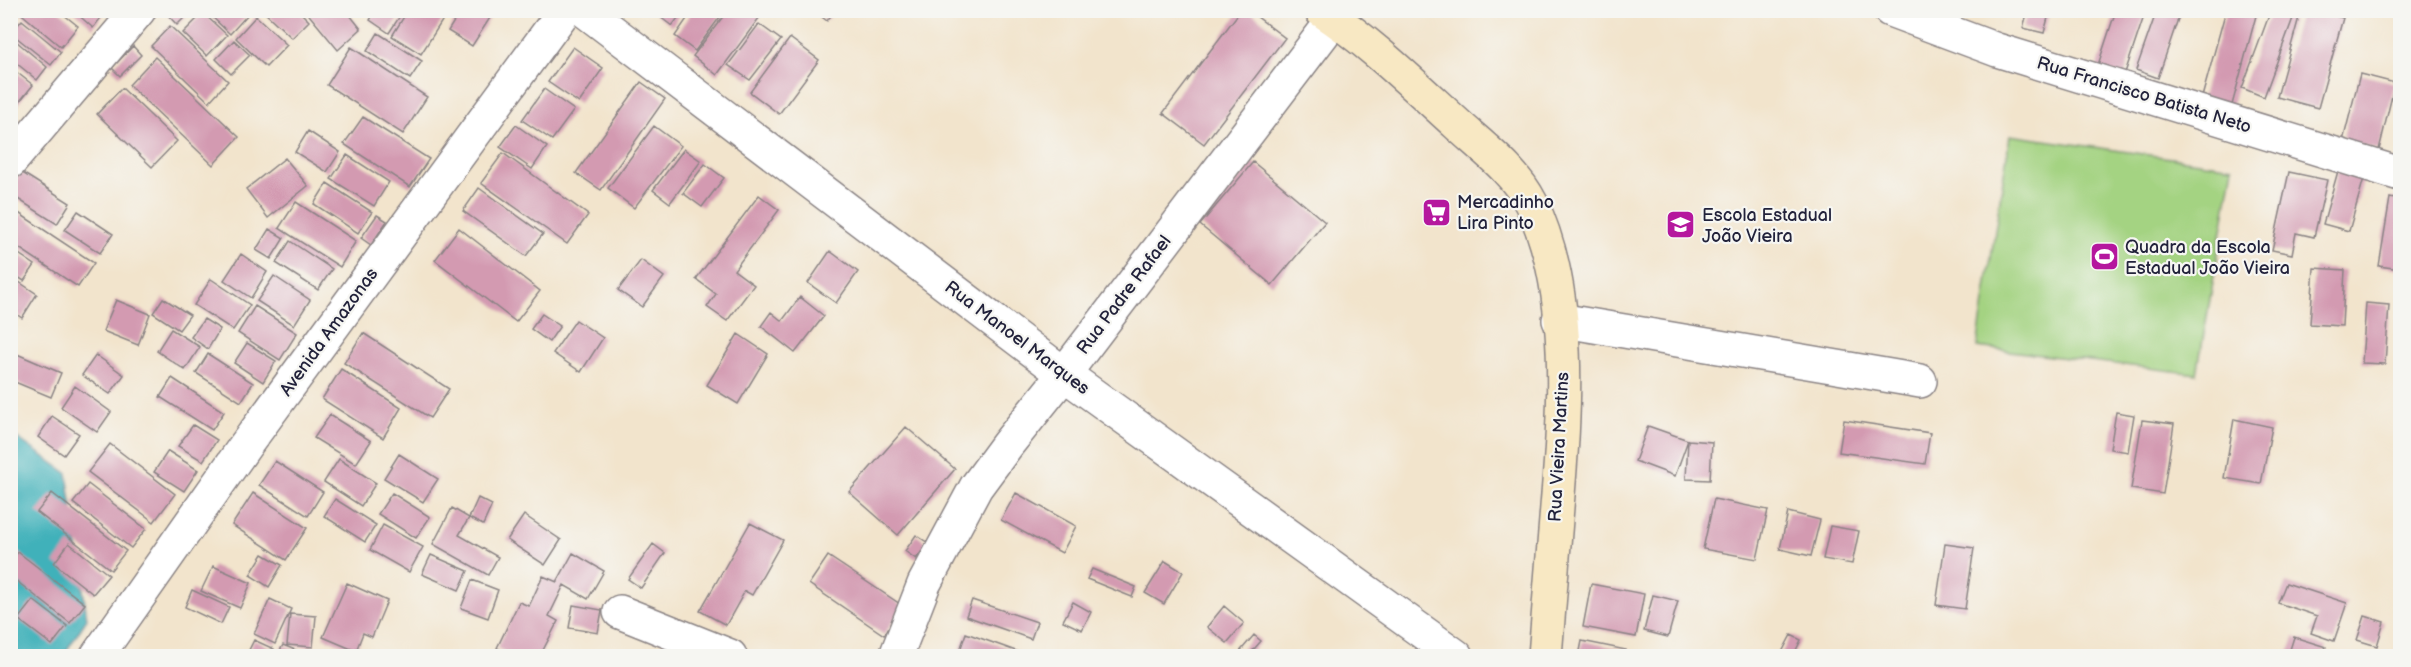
<svg xmlns="http://www.w3.org/2000/svg" width="2411" height="667" viewBox="0 0 2411 667" font-family="'Balsamiq Sans',sans-serif">
<style>
.green{fill:#a4d382;stroke:#637a5e;stroke-width:1.5}
.water{fill:#41b1ba;stroke:#326a7a;stroke-width:1.5}
.building{fill:#d39ab1}
.lines{fill:none;stroke-linecap:round;stroke-linejoin:round}
.minor-casing{stroke:#8a8384;stroke-width:36}
.secondary-casing{stroke:#8a8384;stroke-width:36}
.minor{stroke:#fff;stroke-width:33}
.secondary{stroke:#f8e8c3;stroke-width:33}
.labels{text-anchor:middle;dominant-baseline:central;stroke-width:4.5;stroke-linejoin:round;paint-order:stroke}
.street-label{font-size:18px;fill:#22223b;stroke:#f6f6f2}
.poi-label{font-size:18px;fill:#22223b;stroke:#f6f6f2;text-anchor:start}
</style>
<rect width="100%" height="100%" fill="#f6f6f2"/>
<filter id="ink" filterUnits="userSpaceOnUse"><feTurbulence type="fractalNoise" baseFrequency=".0167" numOctaves="2"/><feDisplacementMap in="SourceGraphic" scale="12" xChannelSelector="R" yChannelSelector="G"/><feConvolveMatrix kernelMatrix="1 2 1 2 8 2 1 2 1" color-interpolation-filters="sRGB"/></filter>
<filter id="wash" filterUnits="userSpaceOnUse"><feTurbulence type="fractalNoise" baseFrequency=".008" numOctaves="4" result="noise"/><feDisplacementMap in="SourceGraphic" scale="24" xChannelSelector="R" yChannelSelector="G"/><feGaussianBlur stdDeviation="1.35" result="paint"/><feColorMatrix in="noise" values="0 0 0 0 0 0 0 0 0 0 0 0 0 0 0 0 0 1.4 0 .05"/><feComposite in="paint" operator="in"/></filter>
<g filter="url(#wash)">
<rect width="100%" height="100%" fill="#f2e4cc"/>
<path class="green" d="M2010 135 2233 167 2197 374 1977 347Z"/>
<path class="water" d="M10 433 67 473 87 619 63 656H11Z"/>
<g id="blocks">
<path class="building" d="M17 10H58L78 26 61 47Z
M73 10H107L93 28Z
M169 10H192L177 25 166 13Z
M205 10H248L250 12 230 34Z
M262 10H298L309 21 292 38Z
M305 10H346L361 29 338 50Z
M376 10H398L402 13 389 33 370 20Z
M408 10H449L421 54 392 36Z
M461 10H495L472 46 448 31Z
M651 10H684L672 26Z
M693 10H725L695 51 675 36Z
M728 10H765L717 75 693 56Z
M813 10H835L827 21Z
M1241 10H1248L1285 38 1204 144 1163 113Z
M2028 10H2050L2044 33 2023 28Z
M2116 10H2146L2124 76 2097 68Z
M2157 10H2181L2158 78 2136 70Z
M2226 10 2257 12 2232 105 2202 97Z
M2271 10H2296L2264 97 2242 88Z
M2301 10H2314L2343 18 2318 108 2277 97Z
M203 13 227 35 207 56 183 33Z
M256 16 287 45 266 67 236 38Z
M22 20 61 52 51 65 11 33Z
M759 24 781 40 750 80 728 65Z
M170 26 228 81 209 102 151 46Z
M378 33 422 61 410 79 367 51Z
M10 36 47 67 37 80 10 58Z
M790 38 819 60 779 114 750 92Z
M234 40 250 55 231 74 216 59Z
M133 46 141 55 120 76 112 68Z
M351 47 427 97 403 134 327 85Z
M573 47 603 68 579 103 548 82Z
M155 57 239 137 213 165 129 85Z
M10 67 33 85 12 111 10 109Z
M2360 74 2395 83 2379 150 2343 141Z
M641 82 665 99 601 190 576 173Z
M122 88 177 141 152 167 97 114Z
M544 89 574 110 552 140 522 120Z
M363 117 429 159 410 187 344 144Z
M516 125 547 147 532 169 500 147Z
M654 126 681 146 634 208 608 188Z
M308 131 340 152 327 172 295 152Z
M684 149 701 161 670 203 653 190Z
M503 153 588 215 567 244 481 183Z
M347 155 389 182 374 206 331 179Z
M285 158 308 186 268 218 246 189Z
M1253 162 1325 222 1272 285 1200 225Z
M705 164 724 178 702 207 683 193Z
M2338 171 2364 178 2349 231 2323 224Z
M21 172 70 203 57 224 10 194V188Z
M2289 172 2327 180 2314 237 2296 233 2292 254 2272 250Z
M327 183 372 212 358 233 314 204Z
M479 188 543 234 526 256 463 211Z
M759 195 779 210 734 270 754 285 727 321 707 307 716 294 696 279Z
M2390 198 2400 200V269L2379 266Z
M296 202 356 241 340 267 279 228Z
M11 208 94 263 78 287 10 242Z
M78 211 113 234 100 253 65 230Z
M377 215 387 221 371 245 361 238Z
M459 228 540 291 516 322 435 260Z
M269 229 284 238 271 259 256 250Z
M290 241 332 269 318 290 276 263Z
M10 248 35 265 24 281 10 272Z
M830 251 858 272 836 303 808 283Z
M241 254 267 272 251 298 224 280Z
M641 260 664 277 642 307 618 290Z
M2314 268 2345 270 2342 326 2310 324Z
M10 276 37 294 22 318 10 310Z
M274 276 310 300 294 325 257 301Z
M211 279 250 305 233 330 194 305Z
M800 297 824 316 795 353 761 326 771 312 782 321Z
M163 298 190 315 179 330 153 313Z
M116 300 150 314 138 345 103 331Z
M2366 303 2389 305 2385 364 2362 363Z
M255 306 297 333 280 360 238 333Z
M542 314 560 326 549 342 531 329Z
M204 319 220 329 208 349 191 337Z
M576 320 603 338 581 372 553 353Z
M171 329 200 347 185 370 157 351Z
M363 333 449 389 430 418 344 363Z
M738 334 768 354 738 404 707 385Z
M247 343 276 361 263 382 234 363Z
M10 351 61 373 51 397 10 380Z
M208 354 253 383 241 402 196 373Z
M96 355 124 375 110 394 82 375Z
M341 369 401 408 383 438 322 399Z
M172 378 224 412 212 430 160 397Z
M75 386 111 412 97 432 61 407Z
M2116 412 2134 415 2128 452 2110 449Z
M330 415 371 441 356 464 314 438Z
M52 416 79 434 64 455 38 437Z
M2234 419 2272 427 2261 484 2224 478Z
M1844 420 1930 433 1925 464 1839 452Z
M2142 420 2174 424 2163 494 2131 489Z
M193 425 217 440 203 461 178 446Z
M1648 426 1688 440 1675 476 1635 461Z
M906 427 955 469 898 535 849 492Z
M1688 440 1712 442 1710 480 1686 479Z
M110 444 175 494 154 522 88 472Z
M168 451 198 470 184 491 154 472Z
M399 454 438 479 423 502 384 478Z
M339 459 376 483 361 506 324 482Z
M275 461 323 492 308 516 259 485Z
M88 484 146 529 131 548 73 503Z
M52 493 126 551 111 570 37 512Z
M253 493 307 528 286 560 232 525Z
M392 493 430 517 416 538 378 514Z
M1016 493 1076 526 1062 553 1001 520Z
M478 498 492 505 483 525 469 518Z
M335 499 376 525 365 542 324 516Z
M1714 499 1768 510 1757 559 1703 549Z
M452 508 469 518 459 535 498 557 488 575 433 544Z
M1788 512 1820 520 1811 556 1780 549Z
M524 515 561 540 545 565 507 540Z
M750 523 783 540 752 595 745 591 726 625 700 611Z
M383 525 423 547 409 572 370 550Z
M1830 526 1859 531 1852 564 1823 559Z
M916 535 928 543 916 559 905 551Z
M69 543 109 575 93 594 54 563Z
M653 544 665 553 641 588 628 579Z
M1945 544 1974 548 1965 609 1936 605Z
M18 552 85 604 70 623 10 576V562Z
M573 553 604 571 588 599 564 585 549 616 558 621 540 656H513L497 648 519 602 529 606 543 576 557 582Z
M263 554 282 565 269 587 250 575Z
M431 555 468 571 459 590 422 574Z
M828 556 903 606 884 635 809 584Z
M1165 561 1183 572 1164 604 1145 593Z
M213 566 251 583 240 608 201 591Z
M1092 569 1136 587 1132 597 1087 579Z
M472 580 498 590 488 618 461 608Z
M347 583 387 601 372 637 363 633 356 651 323 637Z
M2286 583 2347 603 2334 641 2311 633 2317 616 2278 603Z
M1591 584 1644 594 1636 637 1583 627Z
M192 590 229 607 221 624 185 607Z
M1653 595 1678 601 1668 637 1644 631Z
M270 599 291 609 275 644 254 634Z
M33 600 67 626 52 645 18 619Z
M972 600 1037 622 1031 639 966 616Z
M1073 602 1091 612 1082 630 1063 621Z
M573 605 602 610 598 633 569 628Z
M1224 606 1244 623 1227 643 1207 627Z
M290 614 316 616 313 647 287 645Z
M2365 616 2384 622 2377 646 2357 640Z
M966 633 1024 654 1023 656H958Z
M1254 635 1261 641 1248 656H1239L1237 655Z
M1791 635 1801 640 1793 656H1780Z
M2294 637 2326 647 2323 656H2288Z
M254 640 274 649 270 656H246Z
M1582 641 1626 650 1624 656H1579Z
M283 645 310 656H277Z"/>
</g>
</g>
<g filter="url(#ink)">
<use href="#blocks" fill-opacity="0" stroke="#8a8384" stroke-width="1.5"/>
<g class="lines">
<defs>
<path id="minor" d="M584 10 1064 374 1456 656
M1890 10 1997 50 2400 174
M10 162 139 10
M1559 320 1920 381
M620 612 730 656
M97 656 245 446 565 10
M896 656 924 584 976 487 1007 445 1064 374 1341 10"/>
<path id="secondary" d="M1321 10C1370 42 1414 85 1457 124 1483 148 1515 171 1531 203 1574 291 1565 412 1557 507 1553 557 1549 607 1545 656"/>
</defs>
<use href="#minor" class="minor-casing"/>
<use href="#secondary" class="secondary-casing"/>
<use href="#minor" class="minor"/>
<use href="#secondary" class="secondary"/>
</g>
</g>
<defs>
<symbol id="supermarket-square" viewBox="-11 -11 22 22"><rect x="-9" y="-9" width="18" height="18" rx="4" fill="#b5179e" stroke="#f6f6f2"/><path d="M-6-5.5h2.5l.6 2H6L4.5 2H-2.5L-4.4-4H-6ZM-1.5 3.2a1.3 1.3 0 1 0 .1 0ZM3 3.2a1.3 1.3 0 1 0 .1 0Z" fill="#fff"/></symbol>
<symbol id="school-square" viewBox="-11 -11 22 22"><rect x="-9" y="-9" width="18" height="18" rx="4" fill="#b5179e" stroke="#f6f6f2"/><path d="M0-5L7-2L0 1L-7-2ZM-4 1L0 2.5L4 1V4Q0 6-4 4Z" fill="#fff"/></symbol>
<symbol id="stadium-square" viewBox="-11 -11 22 22"><rect x="-9" y="-9" width="18" height="18" rx="4" fill="#b5179e" stroke="#f6f6f2"/><path d="M0-5a6.5 5 0 1 0 0 10a6.5 5 0 1 0 0-10ZM-3.5-1.8h7v3.6h-7Z" fill="#fff"/></symbol>
</defs>
<g fill-rule="evenodd">
<use href="#supermarket-square" x="1420" y="196" width="33" height="33"/>
<use href="#school-square" x="1664" y="208" width="33" height="33"/>
<use href="#stadium-square" x="2088" y="240" width="33" height="33"/>
</g>
<g class="labels">
<g class="street-label">
<text transform="translate(2144 95) rotate(17)">Rua Francisco Batista Neto</text>
<text transform="translate(1124 295) rotate(-53)">Rua Padre Rafael</text>
<text transform="translate(329 332) rotate(-54)">Avenida Amazonas</text>
<text transform="translate(1017 338) rotate(37)">Rua Manoel Marques</text>
<text transform="translate(1559 447) rotate(-87)">Rua Vieira Martins</text>
</g>
<g class="poi-label">
<text x="1457" y="202">Mercadinho<tspan x="1457" dy="21">Lira Pinto</tspan></text>
<text x="1702" y="215">Escola Estadual<tspan x="1702" dy="21">João Vieira</tspan></text>
<text x="2125" y="247">Quadra da Escola<tspan x="2125" dy="21">Estadual João Vieira</tspan></text>
</g>
</g>
<rect width="2411" height="667" fill="none" stroke="#f6f6f2" stroke-width="36"/>
</svg>
